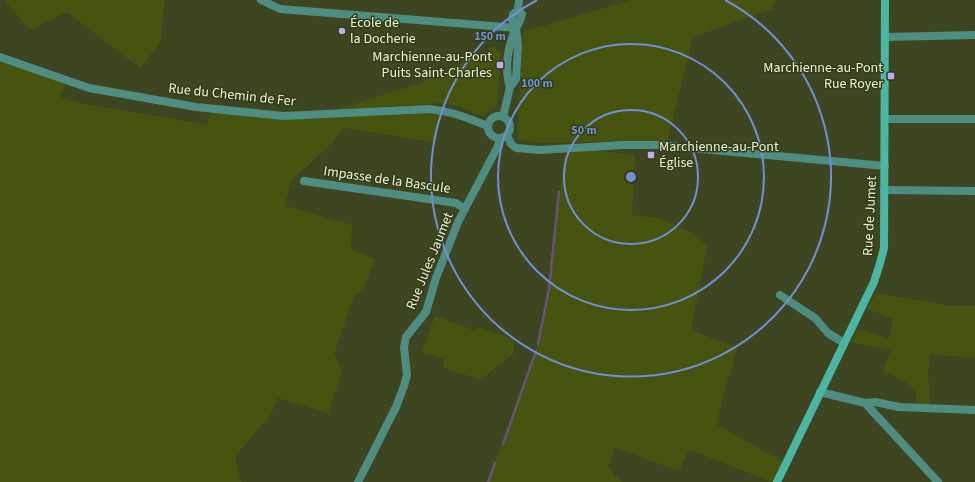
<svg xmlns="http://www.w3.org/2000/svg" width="975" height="482" viewBox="0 0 975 482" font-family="'Source Sans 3',sans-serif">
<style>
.green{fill:#475410}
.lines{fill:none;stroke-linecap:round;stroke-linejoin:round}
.stream{stroke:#68507d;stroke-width:2.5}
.street{stroke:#4e8d81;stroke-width:8}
.secondary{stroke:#4ab6a3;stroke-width:8}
.ring{fill:none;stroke:#6f8fd9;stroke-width:2}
.poi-dot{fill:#c2a8f3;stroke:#343c16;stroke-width:1.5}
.labels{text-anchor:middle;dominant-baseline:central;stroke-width:3;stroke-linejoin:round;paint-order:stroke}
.poi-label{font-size:14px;fill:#eaf0da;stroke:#343c16;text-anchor:start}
.street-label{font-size:14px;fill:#eaf0da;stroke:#343c16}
.centre{fill:#6f8fd9;stroke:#343c16;stroke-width:2}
.ring-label{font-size:12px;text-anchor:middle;font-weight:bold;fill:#6f8fd9;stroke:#343c16;stroke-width:3;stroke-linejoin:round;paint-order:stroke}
</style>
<rect width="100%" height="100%" fill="#3e4621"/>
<path class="green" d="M4 0H165L160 43 140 68 67 12 30 30Z
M632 0H776L772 9 693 37 667 142 630 141 541 143 519 140 517 137 523 33 526 31Z
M496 46V51L501 52 497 103 496 107 482 116 459 106 441 103 335 110 418 84Z
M0 62 67 80 60 97 78 103 207 125 210 108 256 115 441 110 436 142 344 128 332 143 291 181 285 206 352 225 351 249 375 259 363 290 354 296 334 354 342 371 328 413 278 398 271 414 235 456 241 482H0Z
M577 148 635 155 632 215 658 218 693 233 707 246 691 330 738 348 724 391 717 425 786 463 777 482H772L689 449 679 471 614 447 608 468 622 482H488L538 344 549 289 554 234 564 157Z
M876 293 950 306H975V358L930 354 928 372 930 408 915 402 917 391 904 381 883 371 891 350 851 342 857 329 889 339 893 319 867 308Z
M435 316 476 331 478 327 514 340V353L480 380 443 367 444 359 422 352Z"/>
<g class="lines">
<path class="stream" d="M538 344 549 289 559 192
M503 444 536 351
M488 482 495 463"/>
<path class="street" d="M261 0 280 9 516 28
M885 37 975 35
M0 57 89 88 196 107 284 116 429 109C452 111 467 118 488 126
M510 87C504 69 508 45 516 28 519 23 521 21 522 14L518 10 519 0
M488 127a11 11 0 1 1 22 0a11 11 0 1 1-22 0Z
M503 117 510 87 516 79 518 46 516 28 512 20 513 14 518 10
M885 119H975
M507 135 511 144 516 148 540 150 623 145H659L885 166
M304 181 456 203 465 209
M884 190 975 191
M780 295 815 318 828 333 844 343
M820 392 865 403 938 482
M865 403 875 402 899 407 975 410
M358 482 396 407 404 386 407 375 404 347 406 337 426 312 436 278 458 222 498 146 500 138"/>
<path class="secondary" d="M777 482 874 282 880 263 884 248 885 0"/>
</g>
<g class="ring">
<circle cx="631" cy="177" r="67"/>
<circle cx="631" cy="177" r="133"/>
<path d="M725 0A200 200 0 1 1 537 0"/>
</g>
<g class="poi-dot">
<circle cx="342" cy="31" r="4"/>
<rect x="496" y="61" width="8" height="8" rx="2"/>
<rect x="887" y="72" width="8" height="8" rx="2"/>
<rect x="647" y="151" width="8" height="8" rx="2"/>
</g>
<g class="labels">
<g class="poi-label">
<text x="350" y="23">École de<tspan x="350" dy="16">la Docherie</tspan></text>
<text x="492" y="57" text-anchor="end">Marchienne-au-Pont<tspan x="492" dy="16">Puits Saint-Charles</tspan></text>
<text x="883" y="68" text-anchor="end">Marchienne-au-Pont<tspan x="883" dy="16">Rue Royer</tspan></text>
<text x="659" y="147">Marchienne-au-Pont<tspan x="659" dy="16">Église</tspan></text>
</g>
<g class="street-label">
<text transform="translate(232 95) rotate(6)">Rue du Chemin de Fer</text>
<text transform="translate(387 180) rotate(8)">Impasse de la Bascule</text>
<text transform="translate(870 216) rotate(-87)">Rue de Jumet</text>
<text transform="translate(430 261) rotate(-68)">Rue Jules Jaumet</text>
</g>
</g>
<circle cx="631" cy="177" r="6" class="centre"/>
<g class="ring-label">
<text x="490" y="40">150 m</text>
<text x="537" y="87">100 m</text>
<text x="584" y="134">50 m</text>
</g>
</svg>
